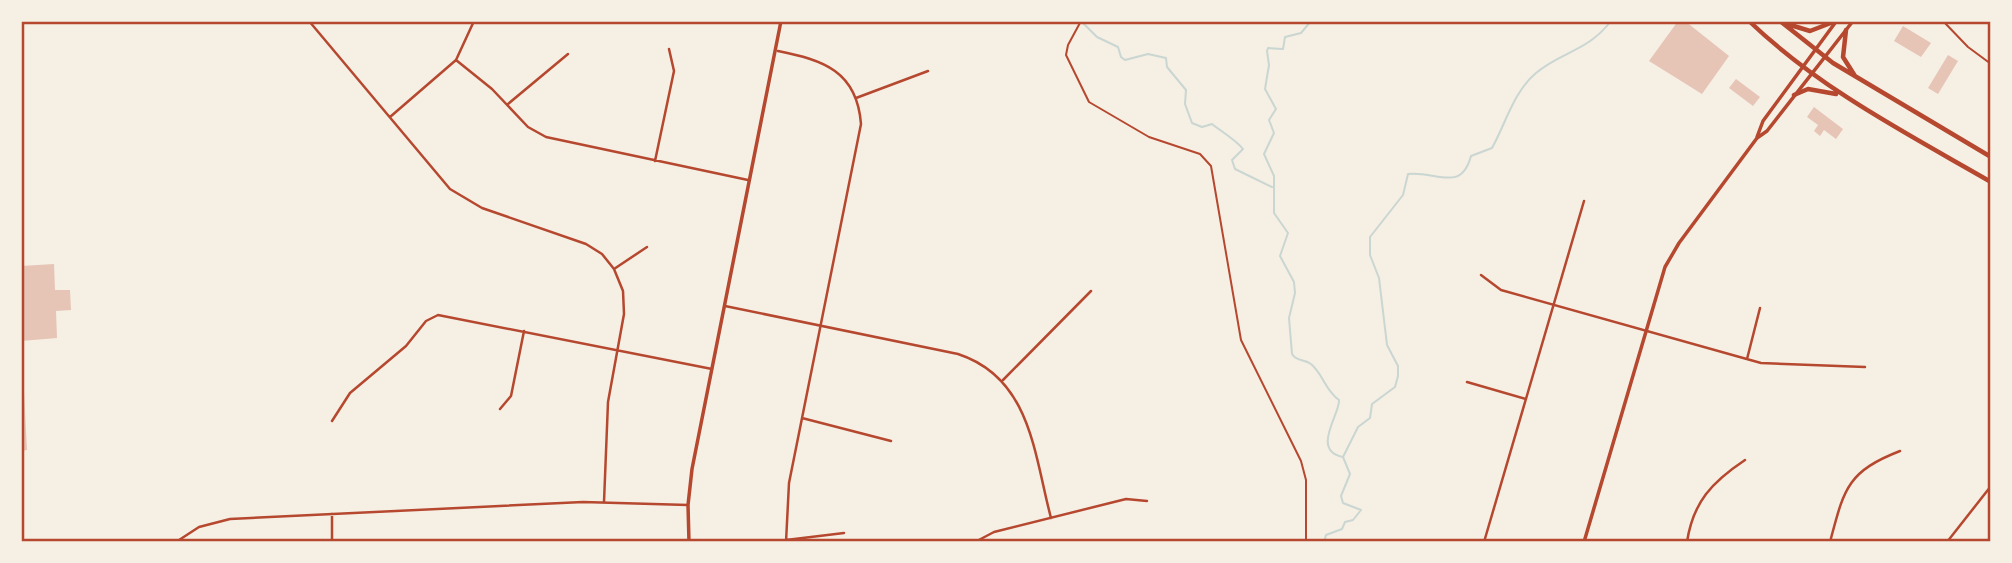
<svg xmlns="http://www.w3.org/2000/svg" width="2012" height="563" viewBox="0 0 2012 563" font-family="'Space Grotesk',sans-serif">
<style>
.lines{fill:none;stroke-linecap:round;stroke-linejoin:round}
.stream{stroke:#c9d6d2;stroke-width:2}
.building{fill:#e6c5b7}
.path{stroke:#b5482f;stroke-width:2}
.service{stroke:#b5482f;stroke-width:2}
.minor{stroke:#b5482f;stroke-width:2.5}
.tertiary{stroke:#b5482f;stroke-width:3.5}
.primary{stroke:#b5482f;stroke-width:4.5}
.neatline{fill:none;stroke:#b5482f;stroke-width:2.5}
</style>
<rect width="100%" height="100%" fill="#f6efe4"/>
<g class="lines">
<path class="stream" d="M1311 21 1301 33 1285 37 1283 49 1268 48 1267 51 1269 65 1265 89 1276 109 1269 120 1274 133 1264 154 1274 176V213L1288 233 1280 256 1294 282 1295 293 1289 318 1292 354C1297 362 1304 359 1311 364 1323 374 1325 390 1339 400 1341 412 1310 451 1343 457L1350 474 1341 496 1343 503 1361 510 1353 520 1345 522 1342 529 1326 535 1324 542
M1082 22 1097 37 1118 47 1121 57 1125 60 1148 54 1166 58 1167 67 1186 90 1185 104 1192 123 1202 127 1212 124C1222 132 1236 140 1243 149L1232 160 1235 169 1272 187
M1343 457 1358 427 1370 418 1372 404 1395 387 1398 376V366L1387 345 1379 278 1370 255V237L1403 195 1408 174C1437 171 1461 193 1471 156L1492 148C1505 125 1514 91 1536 73 1562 51 1587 52 1611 21"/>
</g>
<path class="building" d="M1678 21H1685L1729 56 1702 94 1649 61Z
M1903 26 1931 43 1921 57 1894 41Z
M1948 55 1958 61 1938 94 1928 88Z
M1736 79 1760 97 1753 106 1729 88Z
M1814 107 1843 129 1836 139 1824 130 1820 136 1814 131 1818 125 1807 117Z
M54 264 55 290H70L71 310 56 311 57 338 21 341V266Z
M21 372H23L27 450 21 451Z"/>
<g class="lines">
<path class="path" d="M1081 21 1068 45 1066 55 1089 102 1149 137 1200 154 1211 166 1241 340 1301 461 1306 480V542"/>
<path class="service" d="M1943 21 1968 47 1991 64"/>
<path class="minor" d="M309 21 450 189 482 208 586 244 602 254 614 269 623 291 624 314 608 402 604 502
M778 51C823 60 857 71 861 124L789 483 786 542
M456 60 492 89 528 127 546 137 748 180
M856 98 928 71
M508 104 568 54
M390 117 456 60 474 21
M655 161 674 71 669 49
M614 269 647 247
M1481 275 1501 290 1761 363 1865 367
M725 306 958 354C1031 378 1034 454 1051 518
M1747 359 1760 308
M1003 380 1091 291
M1467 382 1526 399
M500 409 511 396 524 331
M802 418 891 441
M332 421 350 393 406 346 426 321 438 315 712 369
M332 514V542
M786 540 844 533
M176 542 199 527 230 519 583 502 688 505
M975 542 994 532 1126 499 1147 501
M1484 542 1584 201
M1687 542C1693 502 1712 482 1745 460
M1830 542C1844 490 1846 472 1900 451
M1947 542 1991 486"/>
<path class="tertiary" d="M1757 137 1763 121 1835 23
M689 542 688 505 692 469 781 21
M1584 542 1665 267 1679 243 1757 138 1767 131 1853 21"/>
<path class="primary" d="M1749 21C1820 89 1906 133 1991 182
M1780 21 1833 63 1991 157
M1784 23 1810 31 1836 21
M1846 30 1843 57 1855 76
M1794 95 1808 89 1836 94"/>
</g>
<rect width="2012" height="563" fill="none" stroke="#f6efe4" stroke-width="46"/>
<rect x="23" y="23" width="1966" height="517" class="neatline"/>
</svg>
